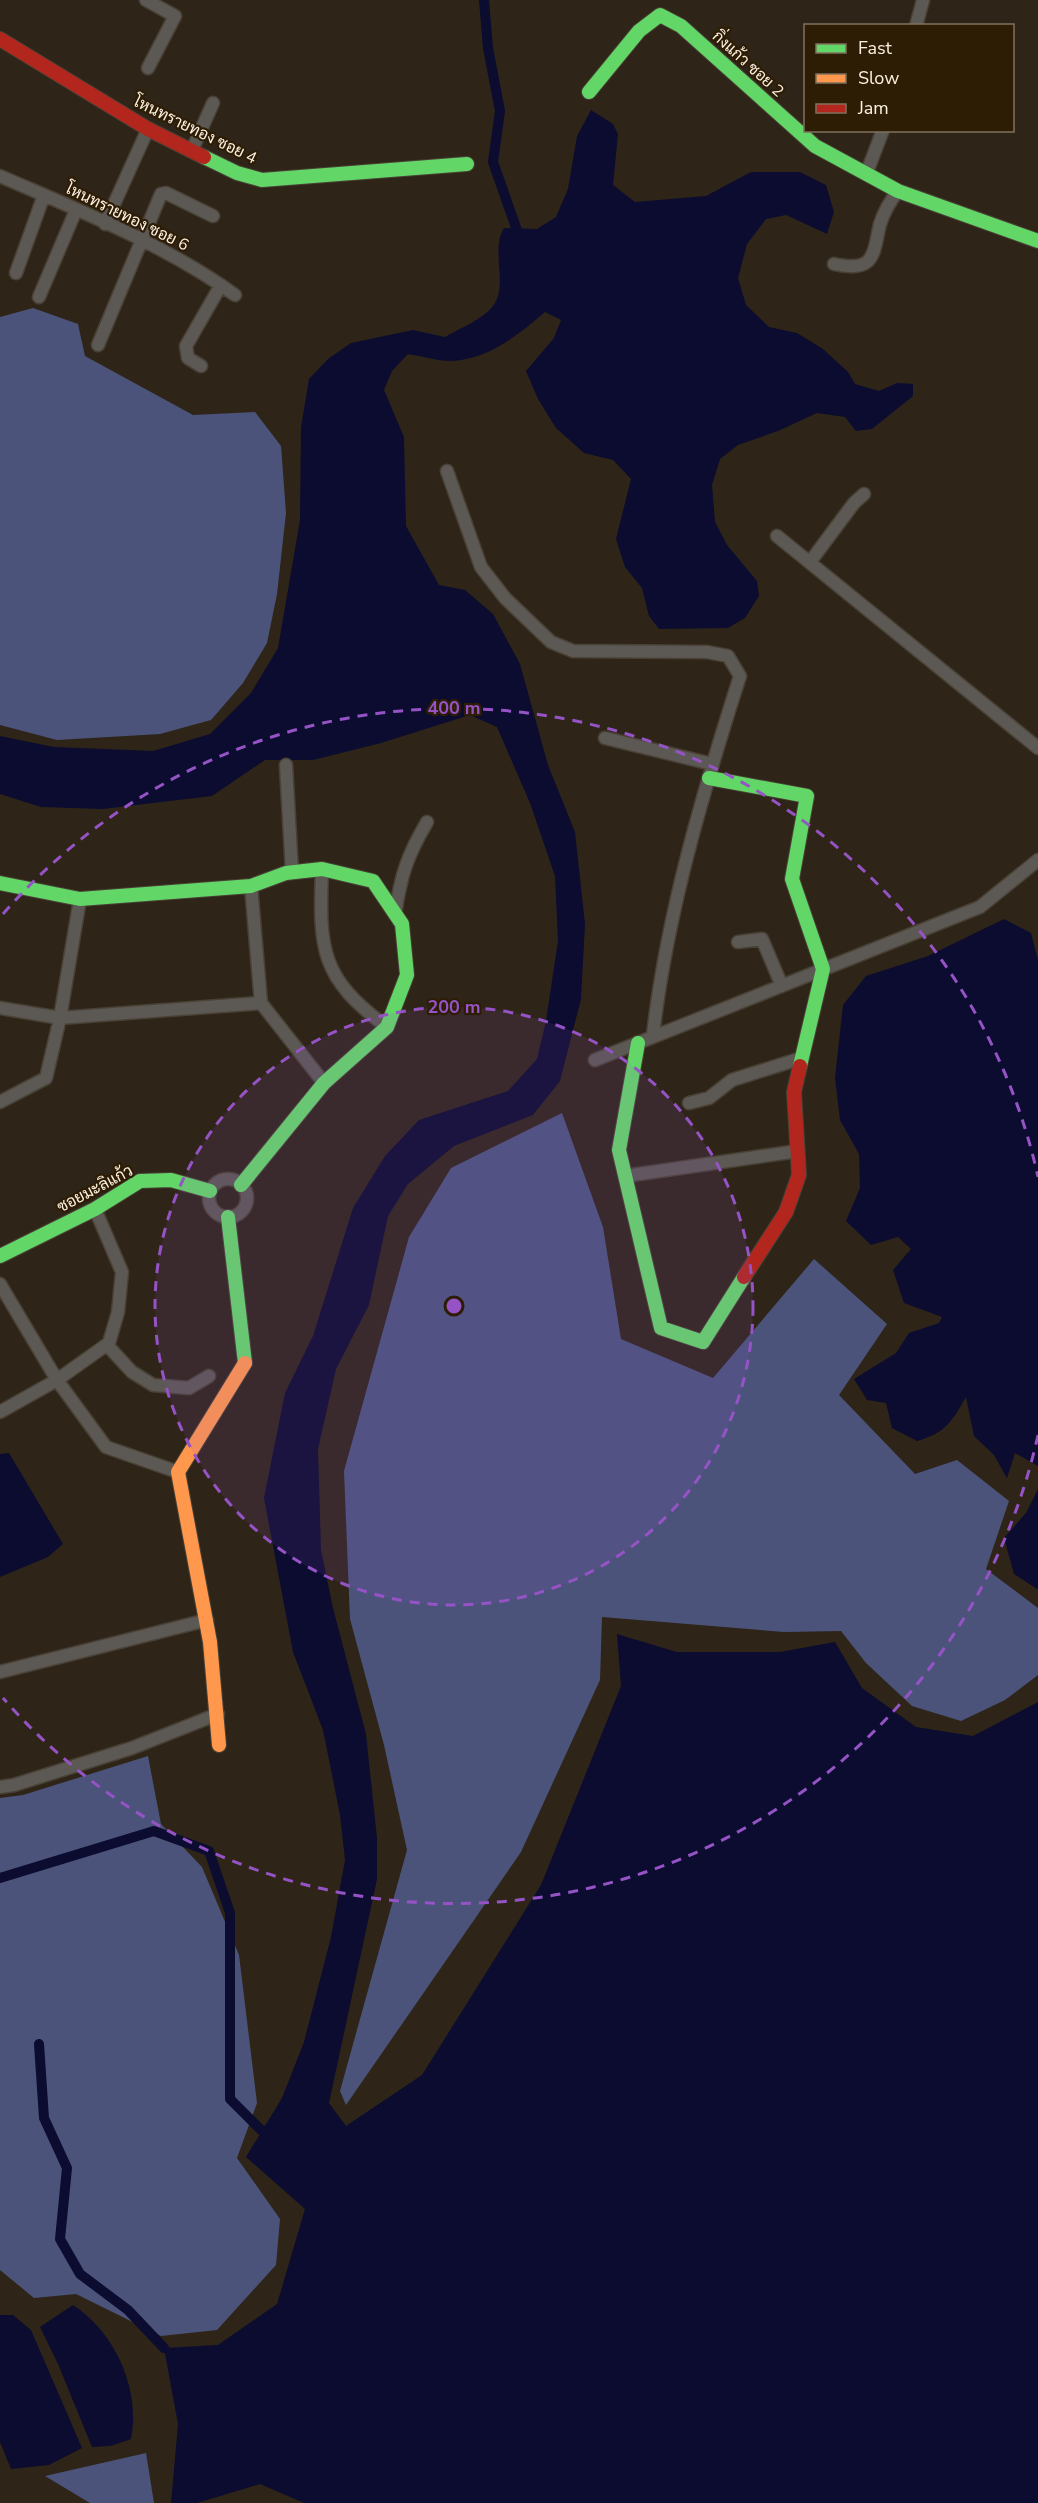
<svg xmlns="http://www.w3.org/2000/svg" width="1038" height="2503" viewBox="0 0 1038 2503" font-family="'Nunito Sans',Sarabun,sans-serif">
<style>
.forest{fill:#4b537b}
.water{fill:#0b0c2f}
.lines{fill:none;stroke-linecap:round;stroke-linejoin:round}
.canal{stroke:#0b0c2f;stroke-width:10}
.street-casing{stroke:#494136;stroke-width:15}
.fast-casing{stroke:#494136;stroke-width:16}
.slow-casing{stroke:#494136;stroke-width:16}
.jam-casing{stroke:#494136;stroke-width:16}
.street{stroke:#5c5853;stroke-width:12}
.fast{stroke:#63d668;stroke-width:14}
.slow{stroke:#ff974d;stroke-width:14}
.jam{stroke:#b3261e;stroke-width:14}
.ring{fill:none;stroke:#9553c6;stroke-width:3;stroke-dasharray:10 8}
.labels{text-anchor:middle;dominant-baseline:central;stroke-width:4.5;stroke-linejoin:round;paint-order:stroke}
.street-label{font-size:16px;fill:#fcf0e2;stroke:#2e1d05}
.centre{fill:#9553c6;stroke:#2e1d05;stroke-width:3}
.ring-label{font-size:18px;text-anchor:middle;font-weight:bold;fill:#9553c6;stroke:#2e1d05;stroke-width:4.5;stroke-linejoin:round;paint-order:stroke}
</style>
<rect width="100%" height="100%" fill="#2e2518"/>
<path class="forest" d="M33 308 78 324 85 356 193 415 255 412 281 446 286 513 277 594 267 643 243 683 211 720 160 734 57 740 0 725V317Z
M562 1113 603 1227 621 1339 713 1378 814 1259 887 1324 839 1395 915 1474 957 1460 1009 1501 986 1569 1038 1608V1675L1005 1700 961 1721 912 1706 866 1663 841 1631 784 1632 602 1617 600 1680 521 1852 346 2105 340 2091 407 1850 384 1745 350 1619 344 1471 409 1237 451 1168Z
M148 1756 161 1824 202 1867 239 1955 257 2103 237 2158 280 2219 276 2265 217 2330 161 2336 76 2294 34 2298 0 2270V1798L23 1795Z
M146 2453 154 2503H90L45 2476Z"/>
<path class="water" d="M591 110 613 124 618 134 613 185 635 202 706 196 751 172H800L826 185 834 212 827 234 786 215 766 219 747 244 738 278 746 305 769 327 797 333 823 349 848 372 855 384 879 391 897 383 913 384V396L872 429 856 431 845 417 817 413 778 431 738 445 720 459 712 485 715 522 727 545 757 581 759 596 745 618 728 628 659 629 649 616 642 588 625 567 616 539 631 479 613 460 584 453 556 428 538 399 526 371 554 338 561 320 545 312C518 335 488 360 450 361 437 361 422 356 408 354L392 371 384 390 404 437 406 526 439 585 465 590 493 614 520 664 548 765 575 832 585 924 581 999 560 1081 533 1115 454 1146 408 1184 388 1216 369 1305 336 1369 318 1449 321 1550 333 1608 366 1734 377 1838V1879L329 2103 346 2126 422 2075 541 1885 621 1686 617 1634 677 1652H780L835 1642 862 1688 916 1727 973 1736 1038 1702V2503H304L260 2484 197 2503H171L178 2424 164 2348 218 2345 277 2304 305 2209 246 2157 282 2098 304 2042 331 1937 345 1860 340 1815 323 1730 293 1652 264 1498 285 1393 313 1336 353 1208 385 1156 419 1120 508 1091 537 1059 546 1021 558 941 555 876 530 803 497 727 470 715 381 743 313 760H265L212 796 103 809 41 807 0 794V736L54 747 153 751 210 734 251 693 278 648 300 520 301 427 309 379 328 359 351 343 413 330 445 337C460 328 482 320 493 306 509 285 490 250 504 228L537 229 556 217 568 189 577 136Z
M1004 919 1031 933 1038 960V1466L1015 1453 1007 1478 994 1455 974 1436 966 1397C952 1421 946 1433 917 1441L892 1428 886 1403 867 1400 854 1379 896 1353 909 1333 939 1323 942 1317 904 1303 893 1270 911 1249 898 1237 871 1245 846 1221 860 1188 859 1154 840 1120 835 1078 843 1005 866 976 928 956Z
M9 1453 63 1544 48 1557 0 1577V1454Z
M1038 1489V1589H1037L1014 1574 1004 1538 1026 1513Z
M73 2305C115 2332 141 2390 131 2439L111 2446 92 2447 58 2364 40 2327Z
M0 2315H13L31 2330 82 2448 49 2465 11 2469 0 2442Z"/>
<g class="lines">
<path class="canal" d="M484 0 488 48 500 111 493 162 520 239
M0 1878 154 1831 209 1851 230 1913V2099L261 2130 273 2134
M39 2044 44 2118 67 2168 60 2239 80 2274 128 2310 164 2348"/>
<defs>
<path id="street" d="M146 0 175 16 148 68
M916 26 923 0
M192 150 213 103
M867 172 883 130
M0 176C80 211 164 244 235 295
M105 224 148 129
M834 264C875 273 873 255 880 224 884 212 890 201 898 191
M16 273 44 195
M39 297 76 210
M98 345 161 194 166 193 213 216
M201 366 188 358 186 346 221 285
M447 471 481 567 505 598 551 642 573 651 707 652 728 656 740 676C703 792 667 913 653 1035
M777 536 1038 748
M810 562 854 503 864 494
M605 738 712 764
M286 765 292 872
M322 869C319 949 320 978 387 1027
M251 886 261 1003
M395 914C401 875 407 856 427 822
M738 942 762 939 782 986
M0 1008 60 1018 261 1003 324 1083
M595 1060 980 907 1038 860
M0 1102 46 1078 60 1018 80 899
M689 1103 709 1098 732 1080 802 1058
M625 1176 798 1151
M209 1198a19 19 0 1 1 38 0a19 19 0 1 1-38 0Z
M0 1284 57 1380 106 1447 178 1472
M107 1345 132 1372 153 1385 189 1388 209 1376
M0 1412 57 1380 109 1343 118 1312 122 1272 95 1209
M0 1672 207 1620
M0 1787 14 1785 132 1748 218 1714"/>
<path id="fast" d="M589 92 639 31 660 15 681 26 815 146 898 191 1038 241
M204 157 237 173 262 180 467 164
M709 778 807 796 792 879 823 969 800 1066
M0 883 80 899 251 886 286 873 322 869 373 881 402 924 407 975 387 1027 324 1083 241 1185
M638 1043 619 1150 661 1328 703 1342 744 1277
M228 1217 245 1363
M0 1256 95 1209 140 1181 171 1180 210 1191"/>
<path id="slow" d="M219 1745 210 1642 178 1472 245 1363"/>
<path id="jam" d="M0 39 148 129 204 157
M744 1277 786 1212 799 1175 794 1092 800 1066"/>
</defs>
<use href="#street" class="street-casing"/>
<use href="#fast" class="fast-casing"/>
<use href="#slow" class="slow-casing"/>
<use href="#jam" class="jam-casing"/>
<use href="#street" class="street"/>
<use href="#fast" class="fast"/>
<use href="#slow" class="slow"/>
<use href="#jam" class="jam"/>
</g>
<circle cx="454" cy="1306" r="299" fill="#9553c6" fill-opacity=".12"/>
<g class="ring">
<circle cx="454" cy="1306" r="299"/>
<path d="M1038 1435A598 598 0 0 1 3 1698M3 914A598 598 0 0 1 1038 1177"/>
</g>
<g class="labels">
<g class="street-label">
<text transform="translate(748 64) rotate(42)">กิ่งแก้ว ซอย 2</text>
<text transform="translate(195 130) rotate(26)">โหนทรายทอง ซอย 4</text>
<text transform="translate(127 217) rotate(26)">โหนทรายทอง ซอย 6</text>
<text transform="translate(95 1189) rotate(-28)">ซอยมะลิแก้ว</text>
</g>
</g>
<circle cx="454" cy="1306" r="9" class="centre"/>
<g class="ring-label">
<text x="454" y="714">400 m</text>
<text x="454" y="1013">200 m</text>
</g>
<rect x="804" y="24" width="210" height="108" fill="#2e1d05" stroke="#80715d" stroke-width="1.5"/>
<rect x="816" y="44" width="30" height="9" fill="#63d668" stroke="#80715d" stroke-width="1.5"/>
<text x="858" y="54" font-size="18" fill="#fcf0e2">Fast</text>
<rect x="816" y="74" width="30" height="9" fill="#ff974d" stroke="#80715d" stroke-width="1.5"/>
<text x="858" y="84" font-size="18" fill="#fcf0e2">Slow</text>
<rect x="816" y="104" width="30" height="9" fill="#b3261e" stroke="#80715d" stroke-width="1.5"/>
<text x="858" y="114" font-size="18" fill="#fcf0e2">Jam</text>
</svg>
